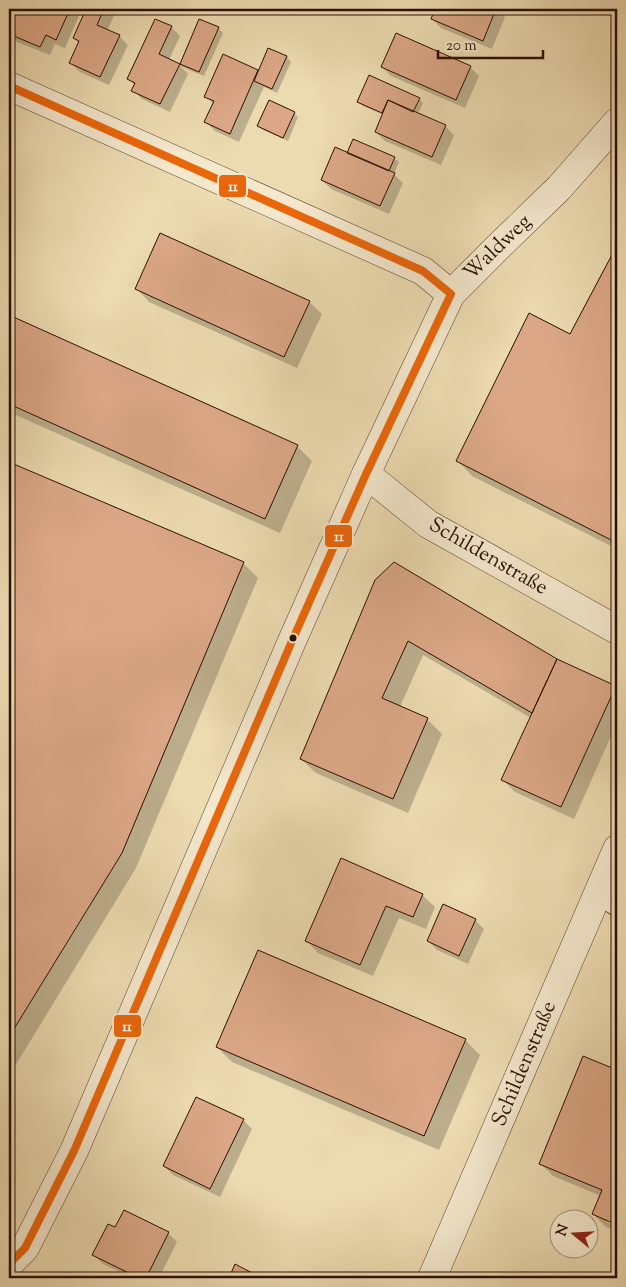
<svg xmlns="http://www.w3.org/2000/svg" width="626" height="1287" viewBox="0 0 626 1287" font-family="'Sorts Mill Goudy',serif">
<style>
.shadow{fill:#0003}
.building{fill:#dba786;stroke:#2c0e00}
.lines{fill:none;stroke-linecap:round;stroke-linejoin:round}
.service-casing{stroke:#5c412c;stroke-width:22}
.minor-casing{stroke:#5c412c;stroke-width:29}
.tertiary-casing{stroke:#5c412c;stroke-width:29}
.service{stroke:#f3e7cc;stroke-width:20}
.minor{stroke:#f3e7cc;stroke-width:28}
.tertiary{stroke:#f3e7cc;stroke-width:28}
.bus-1-casing{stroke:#f3e7cc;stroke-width:11}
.bus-1{stroke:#ea660b;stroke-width:8}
.bus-dot{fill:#2c0e00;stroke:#f3e7cc;stroke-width:2}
.labels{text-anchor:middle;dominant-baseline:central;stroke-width:4.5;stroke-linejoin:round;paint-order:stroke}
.street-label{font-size:21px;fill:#2c0e00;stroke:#f3e7cc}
.line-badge{stroke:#f3e7cc;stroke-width:2}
.badge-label{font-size:14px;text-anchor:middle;font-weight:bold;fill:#fff}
</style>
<rect width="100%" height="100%" fill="#ecdab0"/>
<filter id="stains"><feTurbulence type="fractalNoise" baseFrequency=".004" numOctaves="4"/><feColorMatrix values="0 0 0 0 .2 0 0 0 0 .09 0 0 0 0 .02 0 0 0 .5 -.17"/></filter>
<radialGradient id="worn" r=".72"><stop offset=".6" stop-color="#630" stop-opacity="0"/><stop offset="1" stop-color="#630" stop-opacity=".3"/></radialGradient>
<path class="shadow" d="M12 9 61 10 82 9 65 48 55 44 50 55 12 40 9 36V18Z
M87 9H117L107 31 119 36 128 45 109 85 80 72 71 63 79 43 74 38Z
M436 9H497L505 17 492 49 441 28 432 19Z
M200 20 218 28 223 33 204 76 180 66 188 74 170 112 142 99 133 90 135 85 129 79 171 27 180 36 169 60 180 66Z
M269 50 287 57 291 62 277 93 264 87 239 142 215 131 206 122 214 104 206 97 224 56 259 71Z
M382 67H470L479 76 465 108 391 76Z
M370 77 419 99 423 103 418 114 445 126 454 135 441 165 385 141 376 132 384 115 363 106 359 101Z
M294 113 298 117 288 141 263 130 259 126Z
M348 154 394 158 399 162 394 174 403 183 389 214 331 189 322 180Z
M616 251 617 252V549L472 476 458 461 571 335Z
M137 289 309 302 322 314 297 368 149 302Z
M9 317 297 446 312 461 280 533 9 412Z
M9 464 244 564 258 578 136 868 9 1076Z
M394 563 556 660 617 689V723L574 819 515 792 503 780 531 718 423 655 400 707 427 719 442 734 408 813 316 773 301 759Z
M341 860 422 895 435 907 426 929 399 918 373 976 318 953 306 940Z
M475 920 484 929 468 964 437 950 428 941Z
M465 1040 480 1055 439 1150 232 1062 217 1047Z
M584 1058 617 1071V1224L607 1219V1222L617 1226V1231L606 1227 593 1214 601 1196 553 1176 540 1163Z
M243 1120 252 1129 220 1197 173 1175 164 1166Z
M116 1229 168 1233 177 1242 159 1278H132L103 1264 94 1255Z"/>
<path class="building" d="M11 9H70L56 40 46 35 40 47 9 34V14Z
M86 9H104L97 25 120 35 100 77 69 63 79 41 73 38Z
M435 9H496L483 41 431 19Z
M155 19 172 26 159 54 180 64 160 104 131 91 135 83 127 79Z
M199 19 219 27 199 72 180 64Z
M396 33 471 66 456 100 381 67Z
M268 48 287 56 272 89 254 81Z
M223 54 258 70 230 134 204 122 214 101 204 97Z
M369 75 420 98 413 112 388 100 382 113 357 102Z
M269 100 295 112 283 138 257 126Z
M388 100 446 125 432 157 375 132Z
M353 139 395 157 389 171 347 153Z
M335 147 395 173 380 206 321 180Z
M160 233 310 301 284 357 135 289Z
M615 249 617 250V543L456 461 529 313 570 334Z
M9 315 298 445 265 519 9 404Z
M9 462 244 562 122 853 9 1037Z
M394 562 557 659 532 713 408 641 382 698 428 718 393 799 300 759 375 580Z
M557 659 616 686 561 807 501 780Z
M341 858 423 894 413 917 386 906 360 965 305 941Z
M443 904 476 919 459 956 427 941Z
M258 950 466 1039 424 1136 216 1047Z
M583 1056 617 1070V1225L592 1214 602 1190 539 1164Z
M196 1097 244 1119 210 1189 163 1166Z
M124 1210 169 1232 146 1278H139L92 1255 108 1224 115 1227Z
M235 1264 262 1278H229Z
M522 1272 537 1278H519Z"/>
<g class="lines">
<defs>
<path id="service" d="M598 894 617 906"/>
<path id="minor" d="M9 86 423 271 451 294
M366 474 428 524 617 630
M432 1278 617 849"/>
<path id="tertiary" d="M9 1264 25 1248 74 1151 292 641 366 474 451 294 499 246 559 188 617 122"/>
</defs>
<use href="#service" class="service-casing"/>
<use href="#minor" class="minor-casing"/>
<use href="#tertiary" class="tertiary-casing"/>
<use href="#service" class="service"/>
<use href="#minor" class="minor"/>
<use href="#tertiary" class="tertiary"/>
<defs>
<path id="bus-1" d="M9 86 423 271 451 294
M9 1264 25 1248 74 1151 292 641 366 474 451 294"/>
</defs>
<use href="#bus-1" class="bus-1-casing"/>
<use href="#bus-1" class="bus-1"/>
</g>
<circle class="bus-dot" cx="293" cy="638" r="4.5"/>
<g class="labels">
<g class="street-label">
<text transform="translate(498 248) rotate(-44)">Waldweg</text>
<text transform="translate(488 557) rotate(30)">Schildenstraße</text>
<text transform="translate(525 1064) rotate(-67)">Schildenstraße</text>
</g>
</g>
<g class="line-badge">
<rect x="218" y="174" width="29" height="24" rx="5" fill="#ea660b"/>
<rect x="324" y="524" width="29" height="24" rx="5" fill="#ea660b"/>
<rect x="113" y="1014" width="29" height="24" rx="5" fill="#ea660b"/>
</g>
<g class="badge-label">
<text x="233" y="191">11</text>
<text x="339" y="541">11</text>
<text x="127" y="1031">11</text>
</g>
<rect width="626" height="1287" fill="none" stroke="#ecdab0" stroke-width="30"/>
<rect x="10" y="10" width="606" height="1267" fill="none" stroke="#2c0e00" stroke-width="2.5"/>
<rect x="15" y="15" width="596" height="1257" fill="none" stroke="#2c0e00"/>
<g transform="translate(574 1234) rotate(288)"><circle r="24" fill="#f3e7cc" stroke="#a3907a"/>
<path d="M0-4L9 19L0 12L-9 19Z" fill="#8f2418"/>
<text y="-8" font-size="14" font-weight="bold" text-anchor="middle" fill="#2c0e00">N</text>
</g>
<path d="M438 50v8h105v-8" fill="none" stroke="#2c0e00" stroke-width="2.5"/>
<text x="446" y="50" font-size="15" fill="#2c0e00" stroke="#f3e7cc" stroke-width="4" paint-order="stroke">20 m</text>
<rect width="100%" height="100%" filter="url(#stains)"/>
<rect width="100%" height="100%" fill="url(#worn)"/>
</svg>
